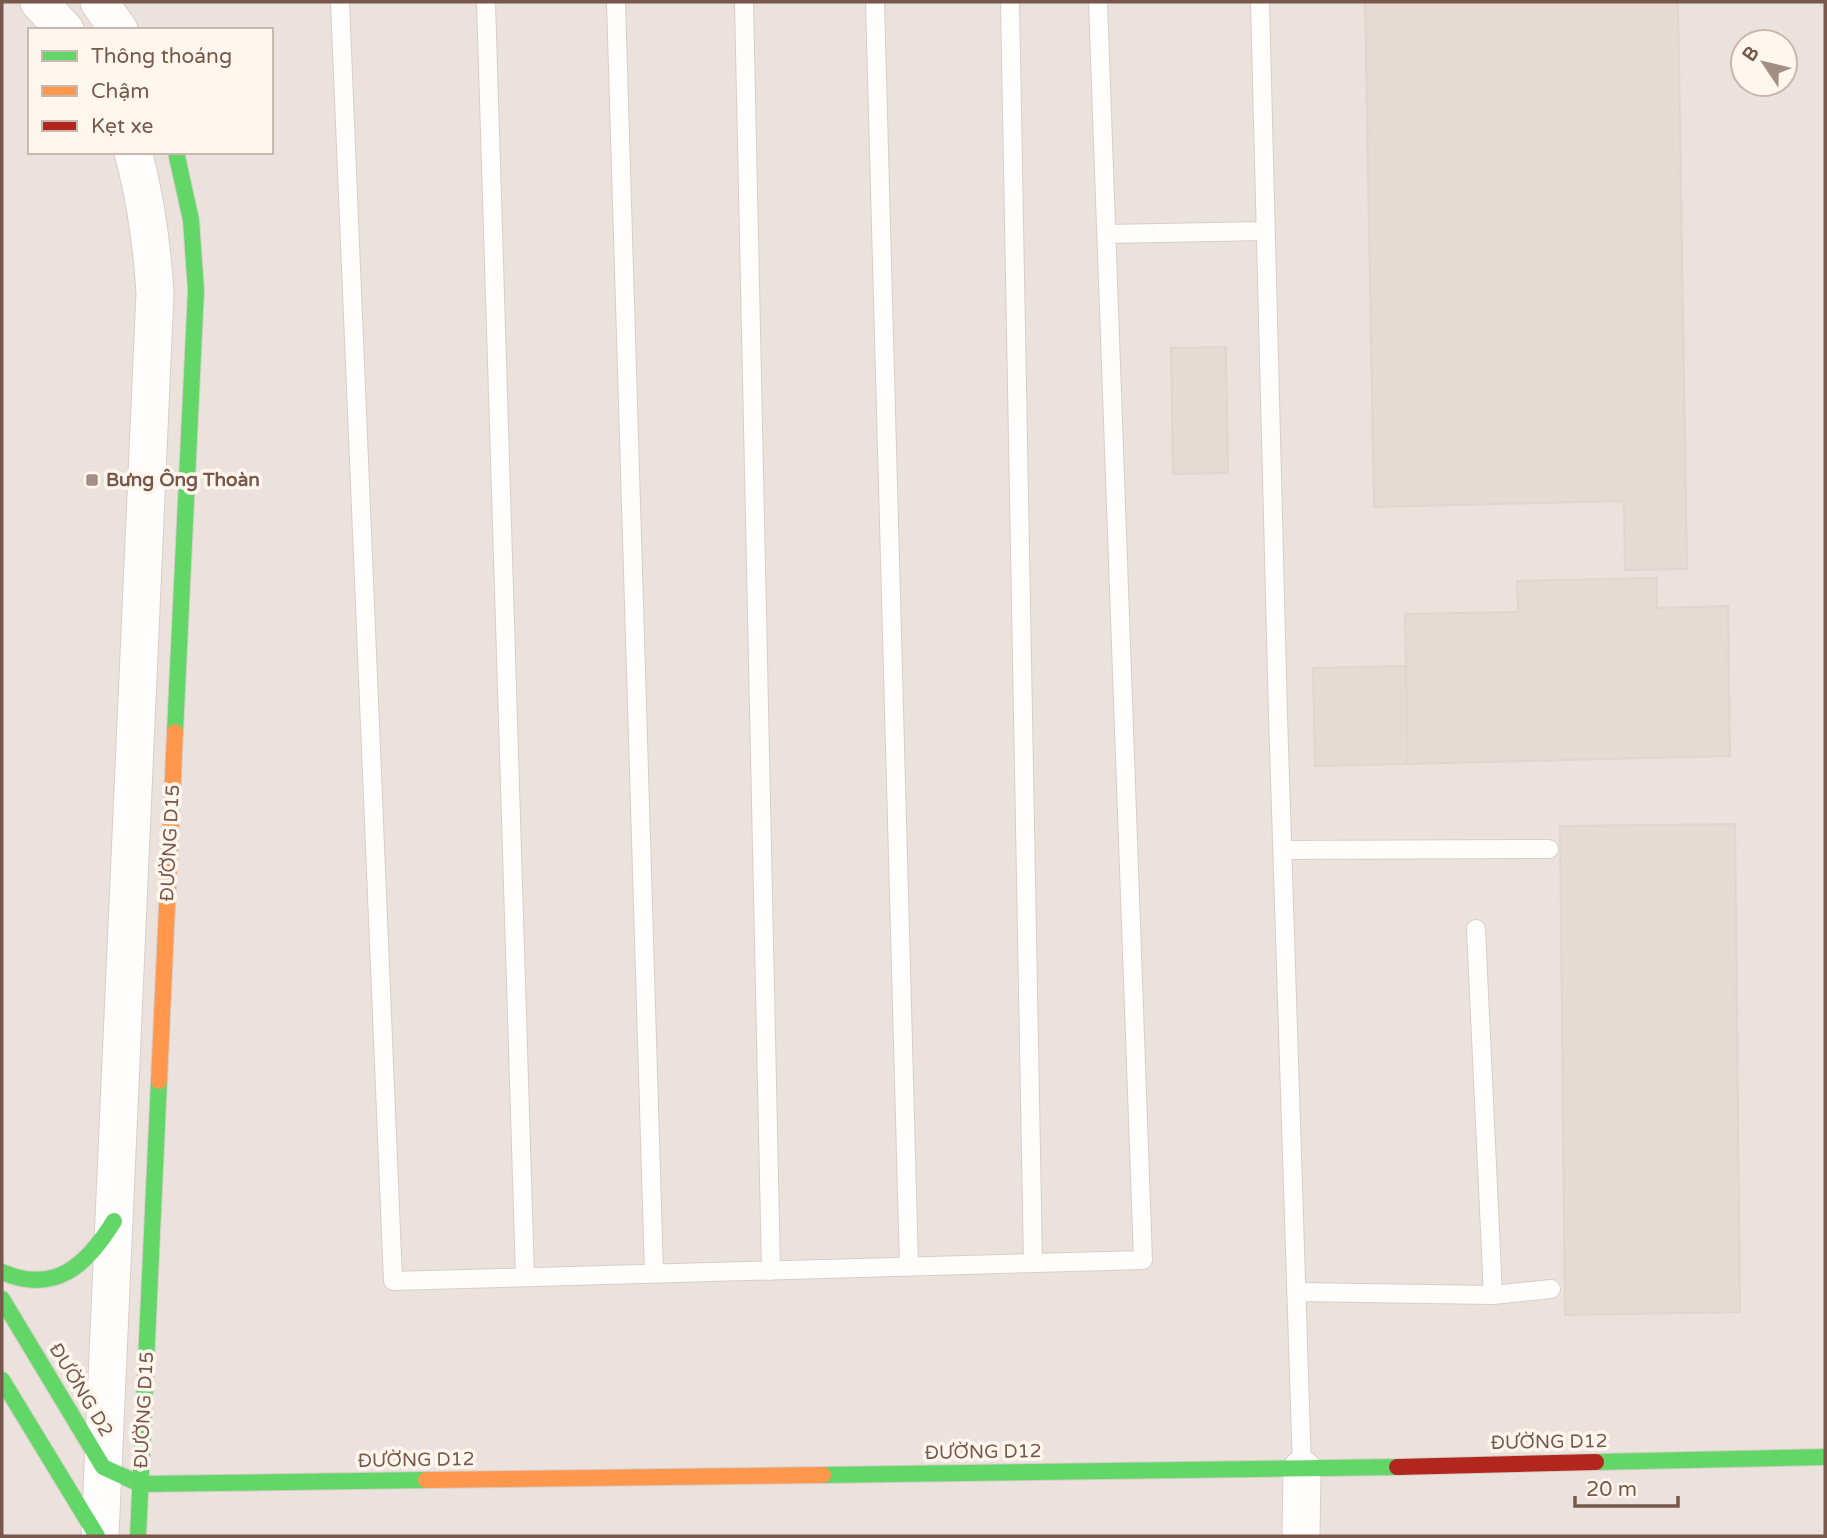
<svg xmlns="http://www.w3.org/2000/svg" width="1827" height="1538" viewBox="0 0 1827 1538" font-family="'Varela Round',sans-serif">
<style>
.industrial{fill:#ebe2dd;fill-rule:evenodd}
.building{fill:#e5dbd3;stroke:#e1d5ce;stroke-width:2}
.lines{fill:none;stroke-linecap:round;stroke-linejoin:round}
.lane-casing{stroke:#d7cec8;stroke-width:20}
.street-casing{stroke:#d7cec8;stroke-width:39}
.fast-casing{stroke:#d8cec8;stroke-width:18}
.slow-casing{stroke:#d8cec8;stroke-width:18}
.jam-casing{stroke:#d8cec8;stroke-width:18}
.lane{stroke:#fefdfc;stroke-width:18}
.street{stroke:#fefdfc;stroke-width:37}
.fast{stroke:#63d668;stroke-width:16}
.slow{stroke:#ff974d;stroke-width:16}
.jam{stroke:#b3261e;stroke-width:16}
.poi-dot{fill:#a58e83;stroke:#fff7ee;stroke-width:2.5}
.labels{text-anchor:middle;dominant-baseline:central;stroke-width:7;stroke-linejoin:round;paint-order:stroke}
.poi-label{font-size:19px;font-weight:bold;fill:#78584b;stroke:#fff7ee;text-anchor:start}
.street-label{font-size:19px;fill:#78584b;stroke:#fff7ee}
</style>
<rect width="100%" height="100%" fill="#f8f2ec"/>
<path class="industrial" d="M2 2H1825V1536H2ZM30 30H271V152H30ZM1743 42H1785V84H1743Z"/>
<path class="building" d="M1365 2H1678L1687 569 1625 570 1624 501 1374 507Z
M1226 347 1228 473 1173 474 1171 348Z
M1657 578V608L1728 606 1730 756 1407 764 1405 614 1518 612 1517 581Z
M1406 666 1407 764 1315 766 1313 668Z
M1735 824 1740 1312 1565 1315 1560 826Z"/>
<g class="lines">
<defs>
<path id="lane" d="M340 2 393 1281 1143 1260 1098 2
M486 2 525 1277
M616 2 654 1274
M744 2 771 1271
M875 2 909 1267
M1010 2 1033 1263
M1260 2 1278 716 1302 1469
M1107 234 1266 231
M1283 850 1549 849
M1476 929 1493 1295
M1296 1292 1493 1295 1551 1289"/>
<path id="street" d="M39 2 65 30
M99 2 119 30
M100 1536 155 293C152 245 146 199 133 152
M1301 1536 1302 1469"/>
<path id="fast" d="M175 732 196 290 191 220 176 152
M2 1272C55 1295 87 1265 114 1221
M2 1299 103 1467 140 1484 426 1480
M2 1380 97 1536
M1596 1462 1825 1457
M823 1475 1397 1467
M138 1536 159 1081"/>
<path id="slow" d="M159 1081 175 732
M426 1480 823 1475"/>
<path id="jam" d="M1397 1467 1596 1462"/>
</defs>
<use href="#lane" class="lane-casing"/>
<use href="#street" class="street-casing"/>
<use href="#fast" class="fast-casing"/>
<use href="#slow" class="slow-casing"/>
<use href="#jam" class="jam-casing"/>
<use href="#lane" class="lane"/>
<use href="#street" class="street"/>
<use href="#fast" class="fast"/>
<use href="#slow" class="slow"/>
<use href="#jam" class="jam"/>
</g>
<rect class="poi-dot" x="85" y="473" width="14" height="14" rx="3.5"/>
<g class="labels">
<g class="poi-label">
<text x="106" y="480">Bưng Ông Thoàn</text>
</g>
<g class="street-label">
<text transform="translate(170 843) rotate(-87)">ĐƯỜNG D15</text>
<text transform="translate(81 1390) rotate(59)">ĐƯỜNG D2</text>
<text transform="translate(144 1410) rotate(-87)">ĐƯỜNG D15</text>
<text transform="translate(1549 1442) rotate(-1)">ĐƯỜNG D12</text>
<text transform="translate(983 1452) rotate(-1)">ĐƯỜNG D12</text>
<text transform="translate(416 1460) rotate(-1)">ĐƯỜNG D12</text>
</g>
</g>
<rect width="1827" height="1538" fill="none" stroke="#78584b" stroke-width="7"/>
<rect x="28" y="28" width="245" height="126" fill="#fff7ee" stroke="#c9b7ad" stroke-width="2"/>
<rect x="42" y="51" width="35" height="10" fill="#63d668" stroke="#c9b7ad" stroke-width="2"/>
<text x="91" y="63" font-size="21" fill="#78584b">Thông thoáng</text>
<rect x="42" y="86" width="35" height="10" fill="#ff974d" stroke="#c9b7ad" stroke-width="2"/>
<text x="91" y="98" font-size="21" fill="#78584b">Chậm</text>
<rect x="42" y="121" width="35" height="10" fill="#b3261e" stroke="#c9b7ad" stroke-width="2"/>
<text x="91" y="133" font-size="21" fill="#78584b">Kẹt xe</text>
<g transform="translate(1764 63) rotate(305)"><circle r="33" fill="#fff7ee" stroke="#c9b7ad" stroke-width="2"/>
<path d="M0-5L12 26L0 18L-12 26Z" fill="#a58e83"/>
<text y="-10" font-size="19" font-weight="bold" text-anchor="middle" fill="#78584b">B</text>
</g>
<path d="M1575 1496v10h103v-10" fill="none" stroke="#78584b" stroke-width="3.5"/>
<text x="1586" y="1496" font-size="21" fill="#78584b" stroke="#fff7ee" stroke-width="5" paint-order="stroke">20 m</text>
</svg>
